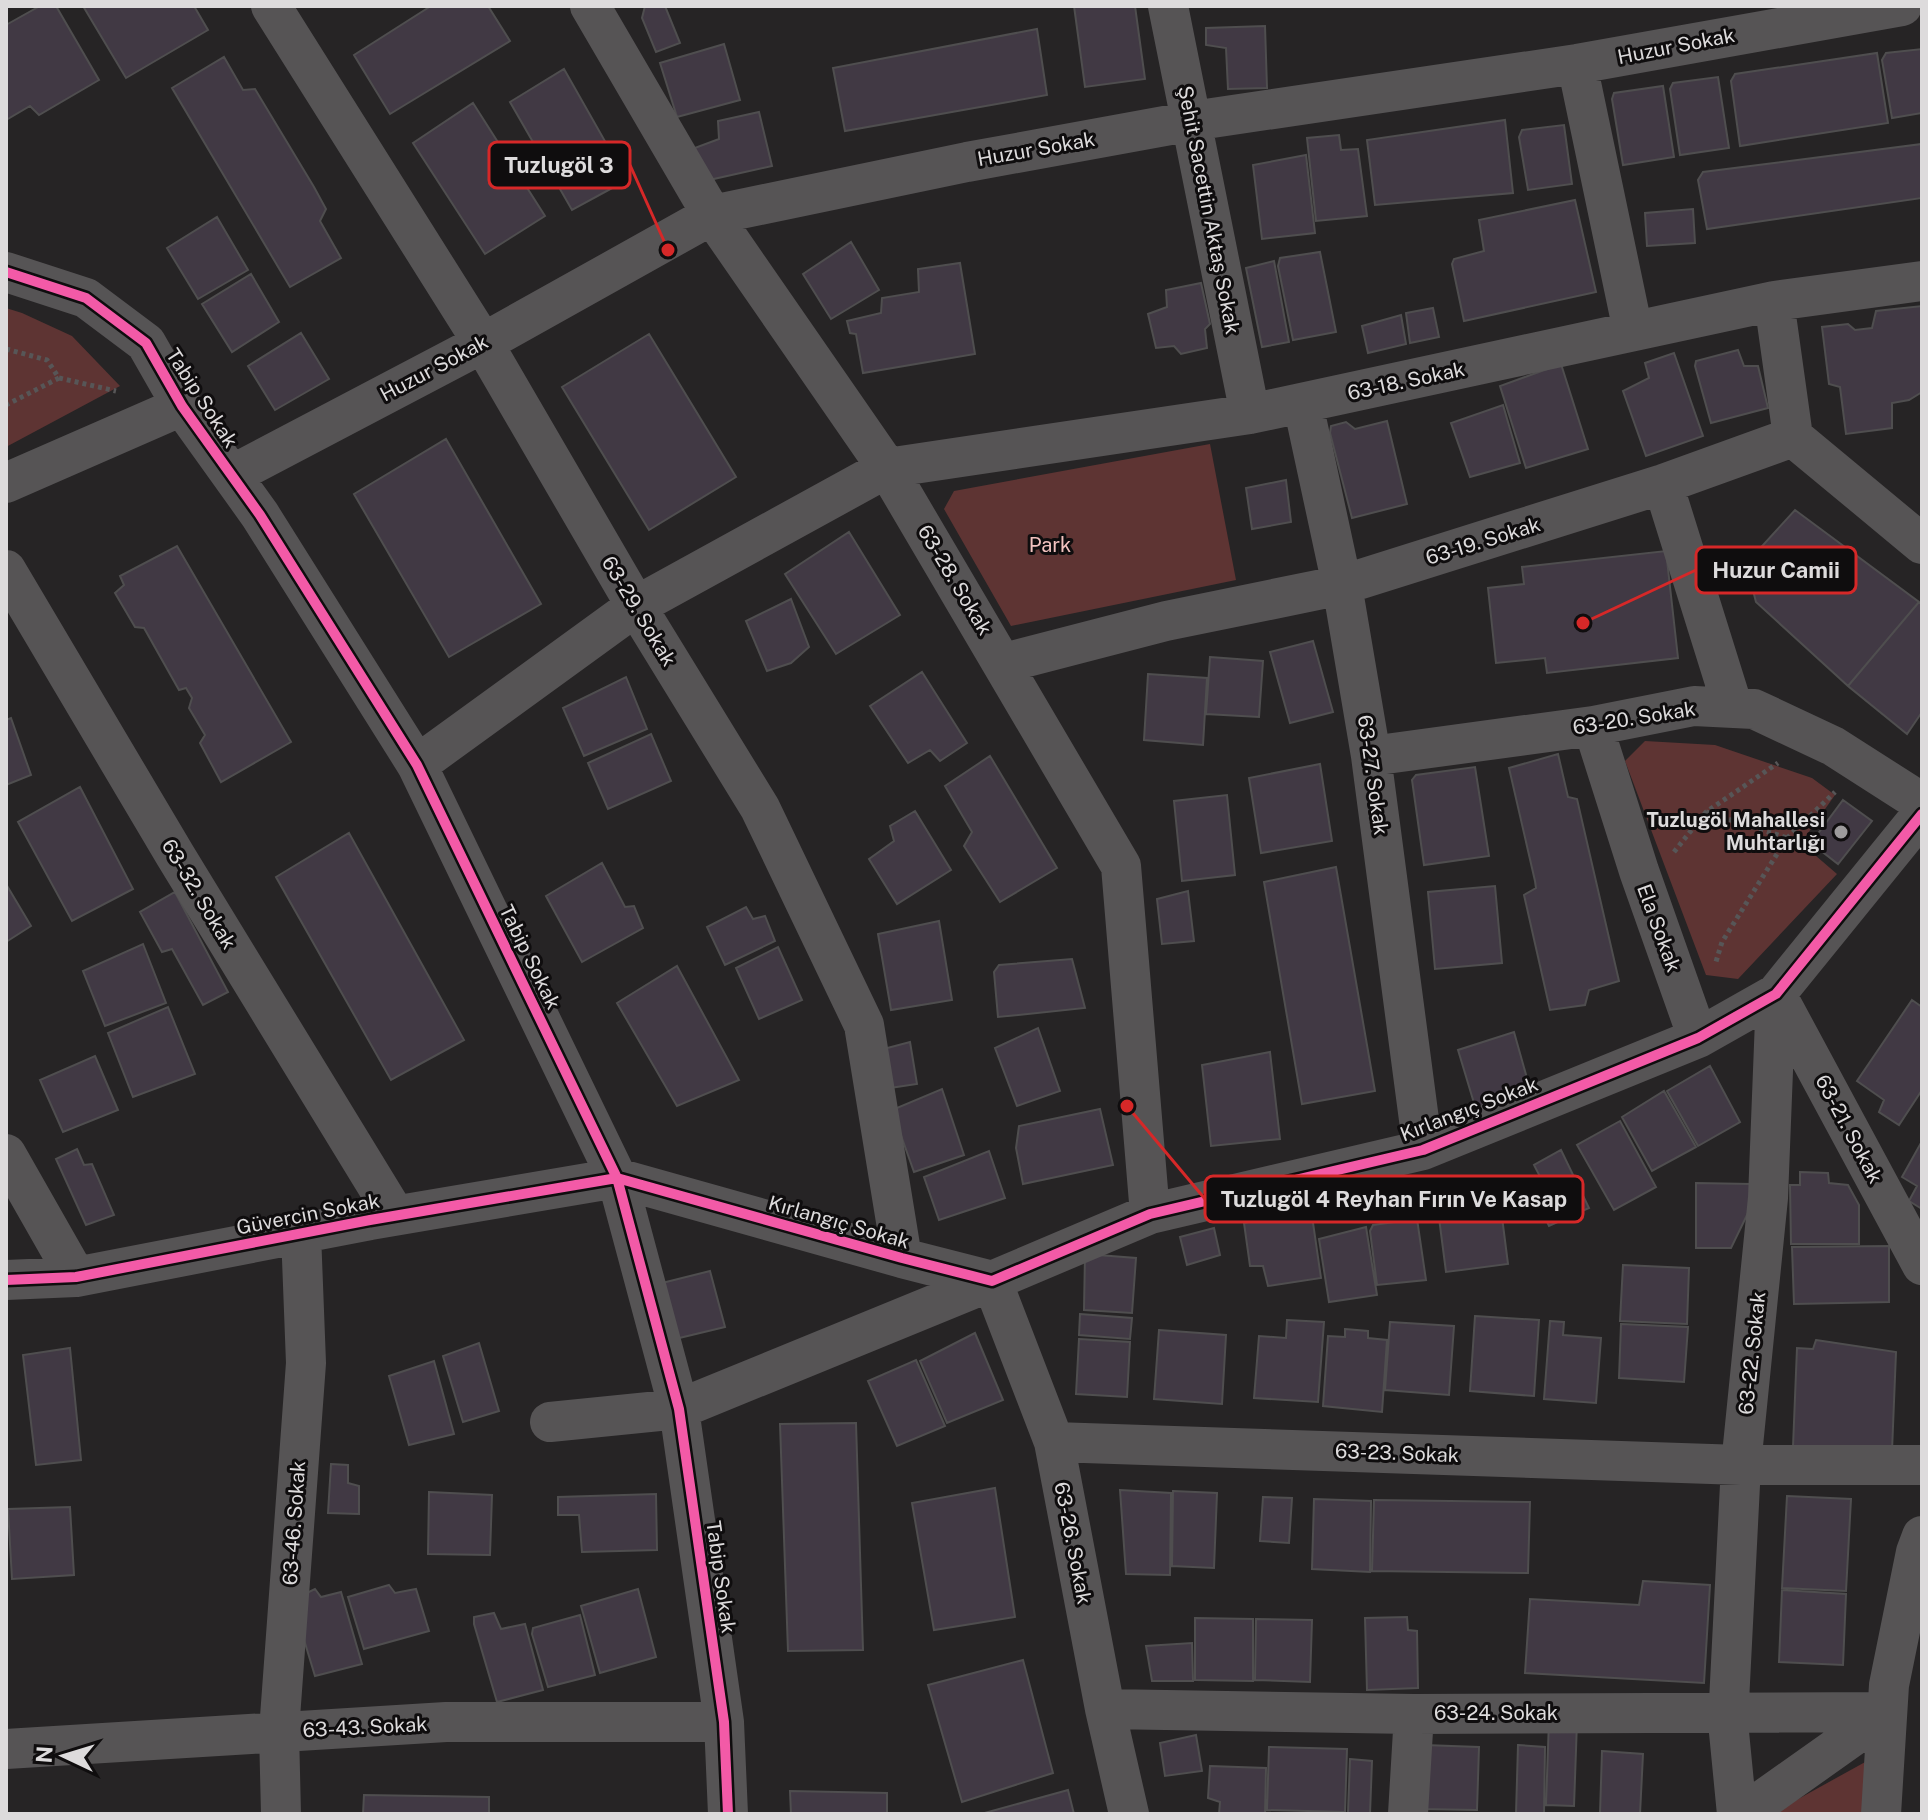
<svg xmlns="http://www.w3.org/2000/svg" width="1928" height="1820" viewBox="0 0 1928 1820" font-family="'Public Sans',sans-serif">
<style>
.green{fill:#5e3433}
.building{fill:#413944;stroke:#4f4e4f;stroke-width:2}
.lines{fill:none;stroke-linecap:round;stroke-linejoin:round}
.path{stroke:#575657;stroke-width:5;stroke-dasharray:4 4;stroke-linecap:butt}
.minor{stroke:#565455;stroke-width:40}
.cycleway-casing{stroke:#0f0d0e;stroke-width:15}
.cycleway{stroke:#f35aa7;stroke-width:10}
.poi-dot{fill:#9d9b9c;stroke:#0f0d0e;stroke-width:3}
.labels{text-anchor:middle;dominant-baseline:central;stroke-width:6;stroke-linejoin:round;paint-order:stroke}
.street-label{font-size:20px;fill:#dddbdc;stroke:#0f0d0e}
.park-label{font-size:20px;fill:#f2c2bf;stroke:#0f0d0e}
.poi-label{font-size:20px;font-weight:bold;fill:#dddbdc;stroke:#0f0d0e;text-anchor:end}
.leader{fill:none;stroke:#d62828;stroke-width:3}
.callout-dot{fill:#d62828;stroke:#0f0d0e;stroke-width:3}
.callout{fill:#0f0d0e;stroke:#d62828;stroke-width:3}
.callout-label{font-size:22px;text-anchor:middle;font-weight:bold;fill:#dddbdc}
</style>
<rect width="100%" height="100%" fill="#262425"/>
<path class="green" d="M6 308 22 313 72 336 120 386 6 447Z
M1210 444 1236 580 1011 626 944 509 954 491Z
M1645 741 1715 745 1812 778 1835 795 1801 843 1837 874 1738 979 1706 975 1625 761Z
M1867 1761 1862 1814H1771Z"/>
<path class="building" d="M40 6H56L99 80 39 115 30 106 6 120V25Z
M83 6H194L208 30 126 78Z
M431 6H488L510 41 390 114 354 55Z
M645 6H665L680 43 656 52 642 18Z
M1074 6H1135L1145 79 1085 87Z
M1265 26 1267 88 1228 89 1226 48 1206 45V28Z
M1037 29 1047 95 845 131 833 68Z
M724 44 740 100 677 117 660 63Z
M1922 49V113L1892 118 1882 60 1886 53Z
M1877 53 1888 123 1740 146 1731 81 1735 74Z
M224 57 243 90 255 89 314 187 326 209 320 221 341 258 290 287 172 88Z
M564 69 627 180 572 210 510 102Z
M1718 77 1729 148 1680 155 1670 89 1673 83Z
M1663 86 1674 157 1623 165 1612 99 1614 93Z
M473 103 545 216 485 254 413 143Z
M759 112 772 166 709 180 692 149 719 139 718 121Z
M1505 120 1513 193 1375 205 1367 140Z
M1564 125 1572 184 1528 190 1519 137 1522 130Z
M1339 135 1341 150 1358 149 1367 216 1316 221 1307 138Z
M1922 144V198L1707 229 1698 180 1703 172Z
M1306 155 1315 233 1262 239 1253 165Z
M1575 200 1596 292 1464 321 1452 264 1454 259 1484 251 1479 220Z
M1693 209 1695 243 1647 246 1645 213Z
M217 217 248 270 198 299 167 248Z
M851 242 879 290 831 319 803 274Z
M1320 252 1336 332 1293 340 1278 266 1280 258Z
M1274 261 1289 342 1262 347 1246 268Z
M960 263 975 354 863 373 856 334 850 333 847 321 881 313 882 298 919 292 918 269Z
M251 274 279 322 232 352 202 304Z
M1201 283 1210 324 1205 329 1207 348 1181 354 1174 346 1156 348 1148 314 1167 307 1166 290Z
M1922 306V392L1909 400 1892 403V428L1846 434 1840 387 1829 384 1822 327 1848 324 1855 330 1872 328 1876 311Z
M1433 308 1439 337 1410 343 1406 313Z
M1401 315 1406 344 1368 353 1362 326Z
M301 333 329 379 275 410 248 366Z
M649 334 736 477 649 530 562 387Z
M1738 350 1744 366H1758L1768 408 1711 423 1695 366 1696 361Z
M1674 353 1703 436 1646 456 1623 391 1649 378 1645 363Z
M1561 364 1588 449 1526 468 1500 386Z
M1503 405 1520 463 1470 477 1451 423Z
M1387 421 1407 504 1352 518 1330 433 1331 426 1346 422 1355 429Z
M446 439 541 604 449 657 354 494Z
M1286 480 1291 522 1252 529 1246 488Z
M1795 510 1919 602 1848 686 1756 602 1748 571 1753 556Z
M849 532 900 615 836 654 785 574Z
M177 546 291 742 221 782 200 743 205 735 189 708 192 698 186 688 179 690 144 628 135 627 115 593 124 585 120 576Z
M1666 551 1678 658 1547 673 1545 658 1496 663 1488 588 1524 584 1522 567Z
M791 599 809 647 791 663 767 671 746 621Z
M1919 602 1922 605V712L1907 734 1848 686Z
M1313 641 1333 712 1290 723 1270 652Z
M1210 657 1263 661 1259 717 1206 714Z
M922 672 967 743 940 761 930 750 908 763 870 706Z
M1148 674 1207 678 1203 745 1144 740Z
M626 677 647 729 584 756 563 708Z
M11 718 31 775 6 785V720Z
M651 734 671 781 608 809 588 763Z
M1558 754 1568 797 1577 799 1619 981 1589 990 1585 1005 1550 1010 1524 895 1536 888 1535 881 1509 768Z
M990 756 1057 868 1000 902 964 846 972 832 945 786Z
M1320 764 1332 841 1261 853 1249 778Z
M1475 767 1489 856 1424 865 1412 780 1416 775Z
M80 787 133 889 72 921 18 822Z
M1227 795 1235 875 1182 881 1174 801Z
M1843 800 1872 821 1838 864 1811 843Z
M915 811 951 870 897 904 869 859 894 841 890 826Z
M349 833 464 1040 391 1080 276 877Z
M602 863 625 907 634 906 643 928 582 962 546 896Z
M1336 867 1375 1091 1302 1104 1264 882Z
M6 884 31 926 6 942Z
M1495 886 1502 963 1435 969 1428 892Z
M1188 891 1194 941 1162 944 1157 899Z
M175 892 228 992 203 1005 172 949 162 952 140 912Z
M746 907 753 919 765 916 775 941 725 965 707 927Z
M939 921 952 1000 891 1010 878 934Z
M143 944 166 1003 105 1026 83 971Z
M778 947 802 1000 759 1019 736 968Z
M1072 959 1085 1008 998 1017 994 972 999 965Z
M677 966 739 1080 677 1106 617 1003Z
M1912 1000 1922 1007V1090L1899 1125 1879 1112 1884 1100 1857 1081Z
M168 1007 195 1074 133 1097 108 1033Z
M1038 1028 1060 1091 1017 1106 995 1048Z
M1514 1032 1532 1096 1477 1113 1458 1050Z
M910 1042 917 1084 883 1089 876 1051Z
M1270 1052 1280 1139 1211 1146 1202 1065Z
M95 1056 118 1110 63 1132 40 1080Z
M1710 1066 1740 1122 1698 1146 1667 1091Z
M942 1089 964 1155 914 1172 892 1110Z
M1664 1091 1696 1147 1652 1171 1622 1117Z
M1100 1109 1113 1165 1023 1184 1016 1148 1019 1126Z
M1620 1121 1656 1187 1614 1210 1577 1145Z
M1922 1141V1209L1909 1201 1917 1186 1902 1177Z
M77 1149 84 1165 92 1164 114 1215 86 1225 56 1159Z
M1561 1150 1589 1208 1549 1226 1540 1207 1552 1200 1534 1165Z
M989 1151 1005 1198 939 1220 924 1177Z
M1800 1172 1828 1173 1829 1183 1848 1185 1859 1205V1244H1791L1790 1185H1800Z
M1497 1178 1508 1264 1446 1272 1435 1187Z
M1696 1183 1751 1184 1749 1211 1731 1248H1696Z
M1311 1209 1321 1278 1268 1286 1263 1266H1250L1244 1223Z
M1417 1219 1426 1280 1377 1285 1370 1231 1373 1225Z
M1366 1227 1377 1295 1329 1302 1319 1239Z
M1214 1228 1220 1255 1187 1265 1180 1237Z
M1889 1246V1302L1794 1304 1792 1247Z
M1085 1254 1136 1258 1132 1313 1084 1310Z
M1623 1265 1689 1268 1687 1324 1620 1321Z
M710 1271 725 1327 671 1340 658 1284Z
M1080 1314 1132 1318 1130 1339 1079 1335Z
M1475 1316 1539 1320 1534 1396 1470 1391Z
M1287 1320 1324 1322 1318 1402 1254 1398 1259 1336 1286 1338Z
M1550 1321 1564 1322 1563 1335 1601 1338 1596 1403 1544 1399Z
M1390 1322 1454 1326 1449 1395 1385 1390Z
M1621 1324 1688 1327 1684 1382 1619 1378Z
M1345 1329 1368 1331V1338L1387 1340 1382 1412 1323 1406 1328 1336 1345 1337Z
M1159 1330 1226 1335 1222 1404 1154 1399Z
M975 1333 1003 1400 947 1423 920 1361Z
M1079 1339 1130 1342 1127 1397 1076 1394Z
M1816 1340 1896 1352 1892 1451 1793 1447 1797 1348 1813 1349Z
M479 1343 499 1411 463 1422 443 1356Z
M70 1348 81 1460 36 1465 23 1355Z
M916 1360 945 1426 897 1446 868 1381Z
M434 1361 454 1434 409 1445 389 1376Z
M856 1423 863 1650 788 1651 780 1424Z
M331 1464 348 1465V1483L359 1486V1514L328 1513Z
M995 1488 1015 1617 934 1630 912 1503Z
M1120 1490 1171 1493 1170 1575 1126 1574Z
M1173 1491 1217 1493 1214 1568 1172 1566Z
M429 1492 492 1495 490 1555 428 1554Z
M656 1494 657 1550 582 1552 579 1515H558V1497Z
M1787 1496 1851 1499 1846 1591 1782 1588Z
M1263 1497 1292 1498 1289 1543 1260 1541Z
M1314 1499 1371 1501 1370 1572 1312 1569Z
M1374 1500 1530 1502 1528 1573 1372 1571Z
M70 1507 74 1575 12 1579 8 1509Z
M1643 1581 1710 1585 1704 1683 1525 1673 1530 1599 1639 1605Z
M389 1585 395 1593 416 1589 429 1631 364 1649 348 1597Z
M315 1589 321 1597 341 1592 362 1664 315 1676 292 1600Z
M638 1589 656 1657 600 1673 581 1606Z
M1782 1590 1846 1594 1843 1665 1779 1662Z
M494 1613 501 1629 525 1624 543 1690 497 1702 474 1624V1617Z
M580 1615 595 1675 548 1687 532 1634 533 1628Z
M1407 1617 1408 1630 1417 1631 1418 1688 1367 1690 1365 1618Z
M1195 1618 1253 1619V1681L1195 1680Z
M1256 1619 1312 1620 1310 1682 1255 1680Z
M1192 1643 1193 1681H1152L1146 1646Z
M1023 1660 1053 1773 962 1802 928 1685Z
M1549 1720 1577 1722 1574 1806 1546 1805Z
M1196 1735 1202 1771 1165 1776 1160 1743Z
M1424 1745 1479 1747 1477 1810 1421 1809Z
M1518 1745 1545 1747 1544 1814H1516Z
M1269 1747 1347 1749 1345 1812 1267 1810Z
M1602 1751 1643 1754 1640 1814H1600Z
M1350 1759 1372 1761 1370 1814 1348 1813Z
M1210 1766 1266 1768 1265 1814H1219L1220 1802 1208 1798Z
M1068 1790 1074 1814H981Z
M790 1791 887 1793V1814H791Z
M364 1795 489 1797V1814H363Z"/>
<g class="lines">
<path class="path" d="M6 349 47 360 59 378 6 405
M59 378 116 391
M1706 812 1787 838 1722 942 1715 965
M1787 838 1835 792
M1674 852 1706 812 1778 763"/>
<path class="minor" d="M271 6 483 343 636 606 760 808 864 1025 902 1258
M590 6 712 215 887 468 1121 866 1150 1214
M1168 6 1250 414
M1577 64 1633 331
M6 272 86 298 146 343 182 406 260 515 417 765 617 1178 679 1409 724 1722 728 1814
M1774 301 1793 437
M1303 404 1342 585 1371 756 1423 1150
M232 475 483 343 712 215 967 162 1192 121 1577 64 1902 6
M6 483 182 406
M1663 484 1733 708
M6 570 175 855 395 1215
M1004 663 1166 621 1342 585 1663 484 1793 437 1922 544
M1593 726 1639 871 1698 1038
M1371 756 1593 726 1694 706 1754 709 1833 746 1922 803
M417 765 636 606 887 468 1250 414 1774 301 1922 281
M1776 994 1922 1265
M6 1154 76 1277
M6 1280 76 1277 370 1220 617 1178 902 1258 992 1281 1150 1214 1423 1150 1698 1038 1776 994 1922 814
M550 1422 679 1409 992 1281 1054 1442 1105 1709 1129 1814
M1054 1442 1741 1465H1922
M1105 1709 1414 1714 1887 1712
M6 1749 446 1722H724
M281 1814 279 1731 306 1363 301 1233
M1408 1814 1414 1714
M1737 1814 1728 1722 1741 1465 1768 1198 1776 994
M1743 1814 1887 1712
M1881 1814 1889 1685 1916 1552 1922 1536"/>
<defs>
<path id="cycleway" d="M6 272 86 298 146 343 182 406 260 515 417 765 617 1178 679 1409 724 1722 728 1814
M6 1280 76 1277 370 1220 617 1178 902 1258 992 1281 1150 1214 1423 1150 1698 1038 1776 994 1922 814"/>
</defs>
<use href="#cycleway" class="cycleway-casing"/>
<use href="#cycleway" class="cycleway"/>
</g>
<circle class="poi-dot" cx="1841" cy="832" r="8"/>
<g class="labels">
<g class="street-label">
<text transform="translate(1676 46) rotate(-11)">Huzur Sokak</text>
<text transform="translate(1036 149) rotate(-10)">Huzur Sokak</text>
<text transform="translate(1209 210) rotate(79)">Şehit Sacettin Aktaş Sokak</text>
<text transform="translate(434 368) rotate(-28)">Huzur Sokak</text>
<text transform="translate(1406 381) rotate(-12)">63-18. Sokak</text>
<text transform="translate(202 398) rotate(57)">Tabip Sokak</text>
<text transform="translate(1483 541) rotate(-17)">63-19. Sokak</text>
<text transform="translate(955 580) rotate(59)">63-28. Sokak</text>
<text transform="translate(639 611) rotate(59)">63-29. Sokak</text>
<text transform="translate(1634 718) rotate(-9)">63-20. Sokak</text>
<text transform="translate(1373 775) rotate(82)">63-27. Sokak</text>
<text transform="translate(199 894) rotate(59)">63-32. Sokak</text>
<text transform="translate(1659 928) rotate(70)">Ela Sokak</text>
<text transform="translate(530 957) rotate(64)">Tabip Sokak</text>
<text transform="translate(1469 1109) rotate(-21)">Kırlangıç Sokak</text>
<text transform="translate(1849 1129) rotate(62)">63-21. Sokak</text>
<text transform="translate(308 1214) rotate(-11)">Güvercin Sokak</text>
<text transform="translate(839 1222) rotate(16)">Kırlangıç Sokak</text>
<text transform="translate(1752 1353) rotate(-84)">63-22. Sokak</text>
<text transform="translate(1397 1453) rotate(2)">63-23. Sokak</text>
<text transform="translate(294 1523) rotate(-86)">63-46. Sokak</text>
<text transform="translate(1073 1543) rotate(79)">63-26. Sokak</text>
<text transform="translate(721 1577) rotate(82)">Tabip Sokak</text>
<text x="1496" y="1713">63-24. Sokak</text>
<text transform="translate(365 1727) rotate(-3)">63-43. Sokak</text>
</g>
<g class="park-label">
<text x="1050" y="545">Park</text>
</g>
<g class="poi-label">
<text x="1825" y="820">Tuzlugöl Mahallesi<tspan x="1825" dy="23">Muhtarlığı</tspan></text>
</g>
</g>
<path class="leader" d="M668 250L630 165M1583 623L1696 570M1127 1106L1205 1199"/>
<g class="callout-dot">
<circle cx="668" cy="250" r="8"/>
<circle cx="1583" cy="623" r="8"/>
<circle cx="1127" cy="1106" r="8"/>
</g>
<g class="callout">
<rect x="489" y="142" width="141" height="46" rx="8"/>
<rect x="1696" y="547" width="160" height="46" rx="8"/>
<rect x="1205" y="1176" width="378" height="46" rx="8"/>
</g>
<g class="callout-label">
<text x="559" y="173">Tuzlugöl 3</text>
<text x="1776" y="578">Huzur Camii</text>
<text x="1394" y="1207">Tuzlugöl 4 Reyhan Fırın Ve Kasap</text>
</g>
<rect width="1928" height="1820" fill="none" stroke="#dddbdc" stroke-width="16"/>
<g transform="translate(64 1756) rotate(274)" stroke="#0f0d0e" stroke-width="6" paint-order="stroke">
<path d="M0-6L14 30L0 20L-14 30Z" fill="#dddbdc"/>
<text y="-12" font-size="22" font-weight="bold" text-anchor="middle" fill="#dddbdc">N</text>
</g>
</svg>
